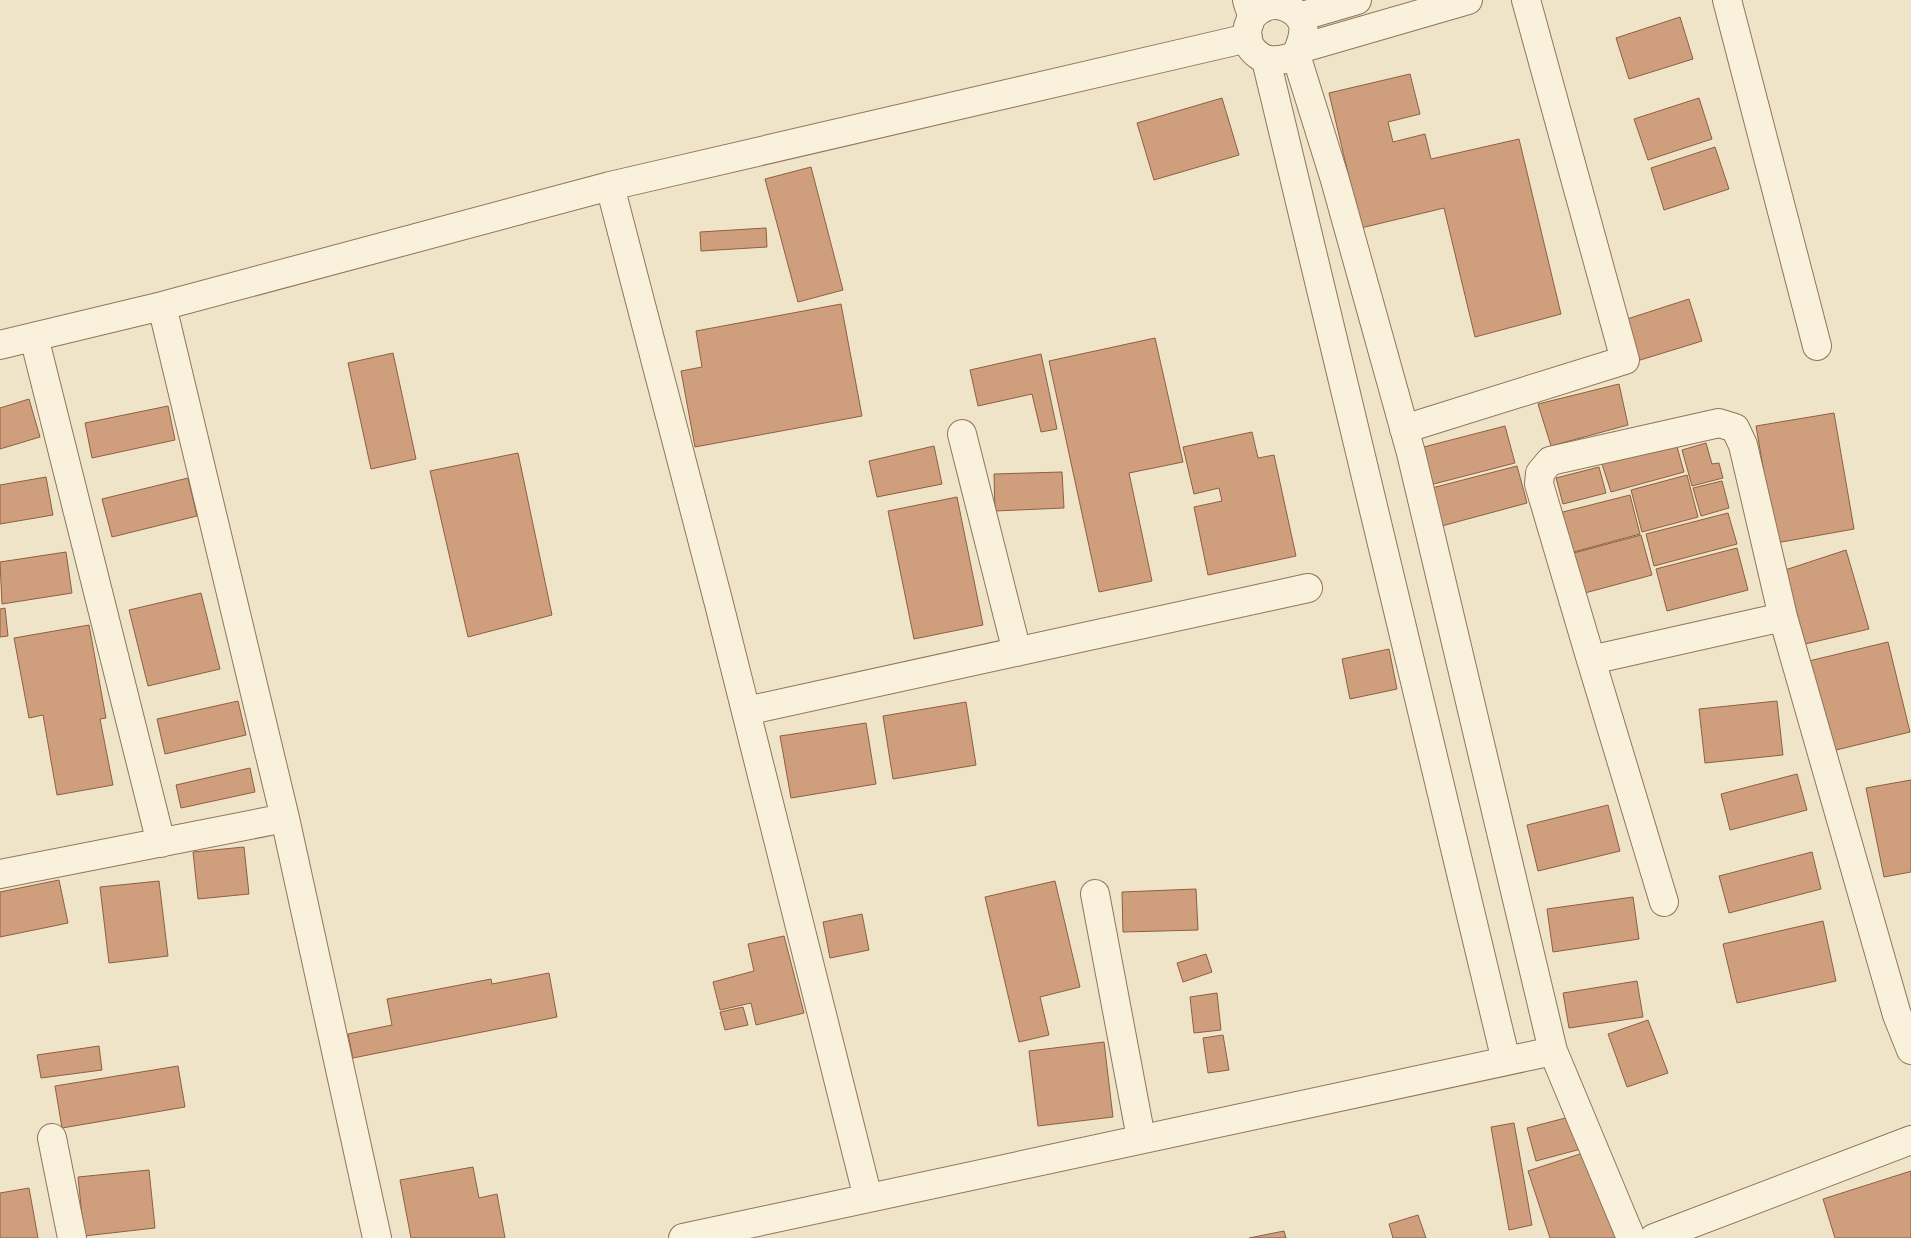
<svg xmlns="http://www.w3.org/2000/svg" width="1911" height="1238" viewBox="0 0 1911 1238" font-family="Literata,serif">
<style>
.building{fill:#cf9f7d;stroke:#8d5f41}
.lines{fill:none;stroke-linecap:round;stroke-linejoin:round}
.street-casing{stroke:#8d765c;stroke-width:30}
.street{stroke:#faf1dc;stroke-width:28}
</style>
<rect width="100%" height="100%" fill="#f0e4c8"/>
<path class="building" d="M1680 17 1693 59 1629 79 1616 38Z
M1410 74 1420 114 1388 122 1393 142 1425 134 1431 159 1519 139 1561 314 1475 337 1444 208 1361 228 1329 93Z
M1222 98 1239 155 1154 180 1137 123Z
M1699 98 1712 139 1648 160 1634 119Z
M1715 147 1729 189 1664 210 1651 168Z
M811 167 843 290 798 302 765 179Z
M766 228 767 247 701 251 700 232Z
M1689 299 1702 341 1637 361 1624 320Z
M841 304 862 416 695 447 681 371 702 367 696 331Z
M1155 338 1183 462 1129 473 1152 581 1099 592 1049 361Z
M393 353 416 459 371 469 348 363Z
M1041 354 1057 429 1041 432 1032 394 978 406 970 370Z
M1619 384 1628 425 1551 446 1538 404Z
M29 399 40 437 0 449V408Z
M168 406 175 440 92 458 85 423Z
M1834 413 1854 529 1776 543 1756 426Z
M1505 426 1515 463 1426 486 1416 449Z
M1252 432 1258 458 1274 455 1296 556 1208 575 1194 507 1222 501 1219 488 1194 494 1183 447Z
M1676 443 1684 472 1611 492 1601 461Z
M1706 443 1712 464 1719 463 1723 478 1692 486 1682 450Z
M934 446 942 484 877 497 869 461Z
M518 453 552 615 468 637 430 471Z
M1517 466 1527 503 1438 527 1428 489Z
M1599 467 1606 493 1563 504 1556 478Z
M1062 472 1064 508 995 511 994 474Z
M1687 475 1698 517 1642 532 1631 490Z
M46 477 53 515 0 524V485Z
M188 478 197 516 112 537 102 499Z
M1722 481 1729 508 1701 516 1693 488Z
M1630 495 1640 534 1570 553 1559 513Z
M957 497 983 625 914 639 888 511Z
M1728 513 1737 544 1654 566 1646 534Z
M1641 535 1652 575 1581 594 1570 554Z
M1737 548 1748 590 1667 611 1656 569Z
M1846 550 1869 629 1801 645 1782 571Z
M66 552 72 593 2 604 0 562Z
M201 593 220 669 148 686 129 610Z
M5 608 8 636 0 637V609Z
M89 625 106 718 100 719 113 785 57 795 43 715 29 718 14 638Z
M1888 642 1910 732 1832 751 1809 661Z
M1389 649 1397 689 1350 699 1342 659Z
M238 701 246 735 165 754 157 719Z
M1777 701 1783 755 1705 763 1699 709Z
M966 702 976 765 893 779 883 716Z
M866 723 876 784 791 798 780 736Z
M250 768 255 792 181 808 176 785Z
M1797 774 1807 810 1730 830 1721 794Z
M1911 780V872L1884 877 1866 788Z
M1608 805 1620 851 1538 871 1527 825Z
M244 847 249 894 198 899 193 852Z
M1812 852 1821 889 1729 913 1719 876Z
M59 880 68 923 0 937V892Z
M159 881 168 956 109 963 100 887Z
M1055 881 1080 987 1040 997 1049 1035 1019 1042 985 897Z
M1196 889 1198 930 1123 932 1122 892Z
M1633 897 1639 939 1553 952 1547 909Z
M862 914 869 950 830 958 823 922Z
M1823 921 1836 981 1737 1003 1723 944Z
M784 936 804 1013 756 1025 751 1003 720 1010 713 982 754 971 748 944Z
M1206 954 1212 972 1183 982 1177 963Z
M549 973 557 1017 353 1058 348 1034 392 1025 387 999 491 979 492 984Z
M1637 981 1643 1017 1569 1028 1563 993Z
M1217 993 1221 1030 1194 1033 1190 997Z
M743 1007 748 1025 725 1030 720 1012Z
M1648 1020 1668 1073 1627 1087 1608 1034Z
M1223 1035 1229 1070 1208 1073 1203 1038Z
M1104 1042 1113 1117 1038 1126 1029 1051Z
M99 1046 102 1070 41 1078 37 1055Z
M178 1066 185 1107 62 1128 55 1086Z
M1573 1116 1581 1149 1536 1161 1527 1128Z
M1514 1123 1532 1225 1509 1230 1491 1127Z
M1589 1151 1618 1238H1550L1528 1171Z
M473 1167 479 1198 497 1194 505 1238H411L400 1180Z
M149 1170 155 1228 84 1236 78 1177Z
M1911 1171V1238H1835L1823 1199Z
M29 1188 38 1238H0V1193Z
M1418 1215 1426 1238H1393L1389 1224Z
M1284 1231 1286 1238H1249Z"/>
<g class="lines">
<defs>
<path id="street" d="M1247 0C1248 5 1251 10 1251 15 1252 19 1249 23 1248 27 1245 41 1250 50 1261 57 1272 63 1285 60 1296 55 1300 46 1305 36 1303 25 1300 11 1281 2 1268 6 1261 8 1256 12 1252 17
M1727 0 1817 346
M1299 17 1357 0
M1299 49 1468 0
M1296 55 1335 180 1411 453 1553 1051
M1266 60 1506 1061
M610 186 1248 38
M162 306 285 818
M34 337 161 843
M0 345 162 306 610 186 719 604 868 1198
M1404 429 1625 360 1526 0
M962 434 1017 652
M1783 617 1743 445 1735 428 1719 423 1550 461 1540 473 1539 484 1591 660 1783 617 1897 1015 1911 1050
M1591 660 1664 902
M746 711 1308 588
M0 874 285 818 377 1238
M1095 894 1141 1138
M52 1138 72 1238
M683 1238 1553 1051 1631 1238
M1654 1238 1911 1140"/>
</defs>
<use href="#street" class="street-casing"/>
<use href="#street" class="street"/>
</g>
</svg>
